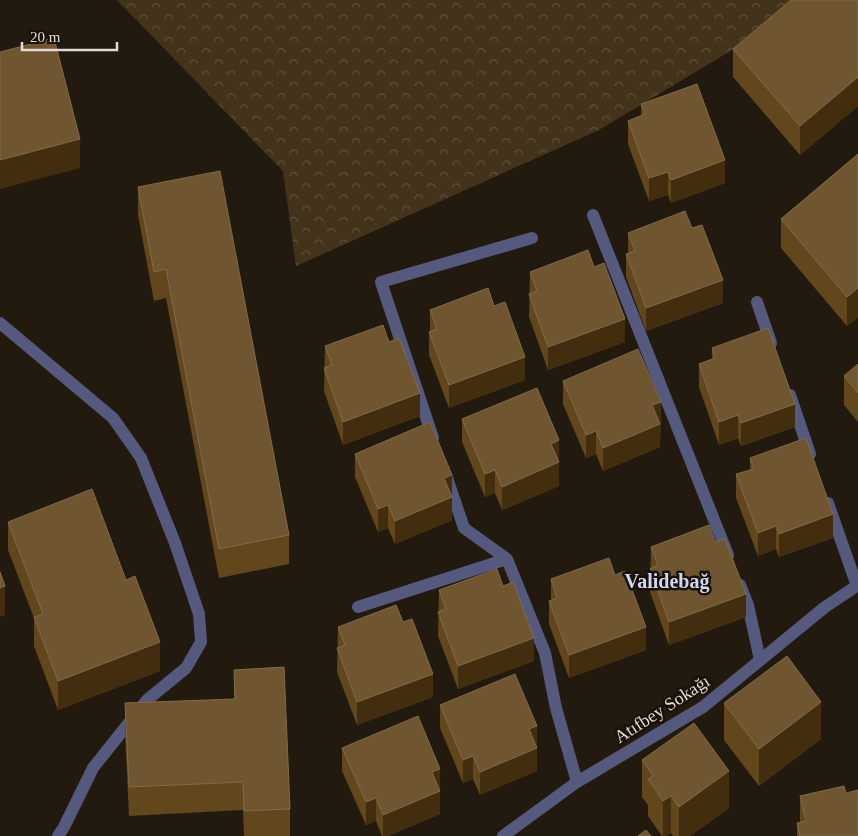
<svg xmlns="http://www.w3.org/2000/svg" width="858" height="836" viewBox="0 0 858 836" font-family="'Times New Roman',serif">
<style>
.park{fill:url(#park-crowns)}
.lines{fill:none;stroke-linecap:round;stroke-linejoin:round}
.service{stroke:#55597e;stroke-width:12}
.minor{stroke:#55597e;stroke-width:12}
.wall{fill:#62461c}
.shaded-wall{fill:#422e0e}
.building{fill:#6f5630;stroke:#816b49}
.labels{text-anchor:middle;dominant-baseline:central;stroke-width:5;stroke-linejoin:round;paint-order:stroke}
.street-label{font-size:18px;fill:#e1dbd4;stroke:#191107}
.quarter-label{font-size:20px;font-weight:bold;fill:#d1d6f3;stroke:#191107}
</style>
<defs>
<pattern id="park-crowns" width="20" height="18" patternUnits="userSpaceOnUse" patternTransform="scale(1.25)"><rect width="20" height="18" fill="#44331b"/><path d="M2 6a3 3 0 1 1 6 0M12 15a3 3 0 1 1 6 0" fill="none" stroke="#5f503b"/></pattern>
</defs>
<rect width="100%" height="100%" fill="#221a0f"/>
<path class="park" d="M117 0H815L599 130 296 266 283 171Z"/>
<g class="lines">
<path class="service" d="M593 215 728 555
M757 302 771 343
M0 323 113 418 141 458 175 543 199 614 201 642 186 668 147 700 93 768 64 827 58 836
M790 395 810 454
M433 438 381 282 532 238
M447 478 464 528 507 559 545 653 556 708 577 782
M828 503 857 586
M740 585 748 605 760 660
M358 607 507 559"/>
<path class="minor" d="M503 836 577 782 703 707 825 607 858 585"/>
</g>
<path class="wall" d="M858 0V106L800 155 733 77V49Z
M641 104 725 183 671 203 668 195 649 201 628 144V121L641 116Z
M858 154V317L847 326 781 248V219Z
M138 187 289 535V564L219 578 166 298 154 301 138 215Z
M628 233 723 303 646 331 626 277V254H628Z
M594 267 625 342 548 370 529 317 530 272Z
M494 306 525 380 449 408 429 355V332L430 331V310Z
M389 342 420 416 343 445 324 391 325 346Z
M712 348 795 427 741 446 738 438 719 445 699 387V364L712 360Z
M858 364V422L844 405V376Z
M563 381 661 402 660 447 603 471 596 454 586 458 563 404Z
M462 419 559 440V486L502 510 495 493 485 497 462 442Z
M355 454 452 475V520L395 544 388 528 378 532 355 477Z
M750 458 833 538 779 557 776 549 758 556 736 498V474L750 470Z
M8 522 160 671 58 710 34 646V618L8 550Z
M715 542 746 617 669 645 650 592 651 547Z
M615 575 646 650 569 678 549 624V601H551V579Z
M439 590 534 661 458 689 438 636Z
M403 622 433 697 357 725 337 672 338 627Z
M234 670 290 809V836H244L243 810 129 816 125 732V703L234 699Z
M724 703 821 739 759 786 724 740Z
M440 705 537 726V771L480 795 473 779 463 783 440 728Z
M342 748 440 769V814L388 836H382L376 821 366 825 342 771Z
M642 760 729 808 690 836H673L671 833 666 836H662L648 816V805L642 797Z
M846 793 858 836H797V823L800 822V796Z"/>
<path class="shaded-wall" d="M858 77V106L800 155V126Z
M80 139V168L0 189V160Z
M725 160V183L671 203V180Z
M668 172V195L649 201V178Z
M723 280V303L646 331V308Z
M858 288V317L847 326V297Z
M625 319V342L548 370V347Z
M525 357V380L449 408V385Z
M420 393V416L343 445V422Z
M661 402 660 447 603 471V448L652 405Z
M795 404V427L741 446V423Z
M738 415V438L719 445V422Z
M596 431V454L586 458V435Z
M559 440V486L502 510V487L551 444Z
M495 470V493L485 497V474Z
M452 475V520L395 544V521L444 478Z
M388 505V528L378 532V509Z
M833 514V538L779 557V534Z
M776 526V549L758 556V533Z
M5 586V615L0 617V588Z
M746 594V617L669 645V622Z
M646 627V650L569 678V655Z
M534 638V661L458 689V666Z
M160 642V671L58 710V681Z
M433 674V697L357 725V702Z
M821 702V739L759 786V749Z
M537 726V771L480 795V772L529 729Z
M473 756V779L463 783V760Z
M440 769V814L388 836H383V815L432 772Z
M729 771V808L690 836H679V807Z
M671 796V833L666 836H663V801Z
M376 798V821L366 825V802Z"/>
<path class="building" d="M791 0H858V77L800 126 733 49Z
M54 38 80 139 0 160V52Z
M697 84 725 160 671 180 668 172 649 178 628 121 645 114 641 104Z
M858 154V288L847 297 781 219Z
M220 171 289 535 219 549 166 269 154 272 138 187Z
M685 211 692 228 702 225 723 280 646 308 626 254 635 251 628 233Z
M588 250 594 267 604 263 625 319 548 347 529 294 537 291 530 272Z
M488 288 494 306 505 302 525 357 449 385 429 332 437 329 430 310Z
M383 325 389 342 399 338 420 393 343 422 324 368 332 365 325 346Z
M768 328 795 404 741 423 738 415 719 422 699 364 715 358 712 348Z
M638 349 661 402 652 405 660 424 603 448 596 431 586 435 563 381Z
M858 364V393L844 376Z
M537 388 559 440 551 444 559 462 502 487 495 470 485 474 462 419Z
M430 422 452 475 444 478 452 497 395 521 388 505 378 509 355 454Z
M806 438 833 514 779 534 776 526 758 533 736 474 754 469 750 458Z
M92 489 126 580 135 576 160 642 58 681 34 617 43 614 8 522Z
M709 525 715 542 725 539 746 594 669 622 650 569 658 565 651 547Z
M609 558 615 575 625 571 646 627 569 655 549 601 557 598 551 579Z
M497 569 503 586 513 582 534 638 458 666 438 612 446 609 439 590Z
M0 572 5 586 0 588Z
M396 605 403 622 412 619 433 674 357 702 337 648 345 645 338 627Z
M787 656 821 702 759 749 724 703Z
M284 667 290 809 244 811 243 782 129 787 125 703 235 699 234 670Z
M515 674 537 726 529 729 537 748 480 772 473 756 463 760 440 705Z
M418 716 440 769 432 772 440 791 383 815 376 798 366 802 342 748Z
M694 723 729 771 679 807 671 796 663 801 648 779 653 776 642 760Z
M844 786 846 793 858 790V836H800L797 823 806 821 800 796Z
M646 830 651 836H638Z"/>
<g class="labels">
<g class="street-label">
<text transform="translate(662 709) rotate(-33)">Atıfbey Sokağı</text>
</g>
<g class="quarter-label">
<text x="667" y="581">Validebağ</text>
</g>
</g>
<path d="M22 42v8h95v-8" fill="none" stroke="#e1dbd4" stroke-width="2.5"/>
<text x="30" y="42" font-size="15" fill="#e1dbd4" stroke="#191107" stroke-width="4" paint-order="stroke">20 m</text>
</svg>
